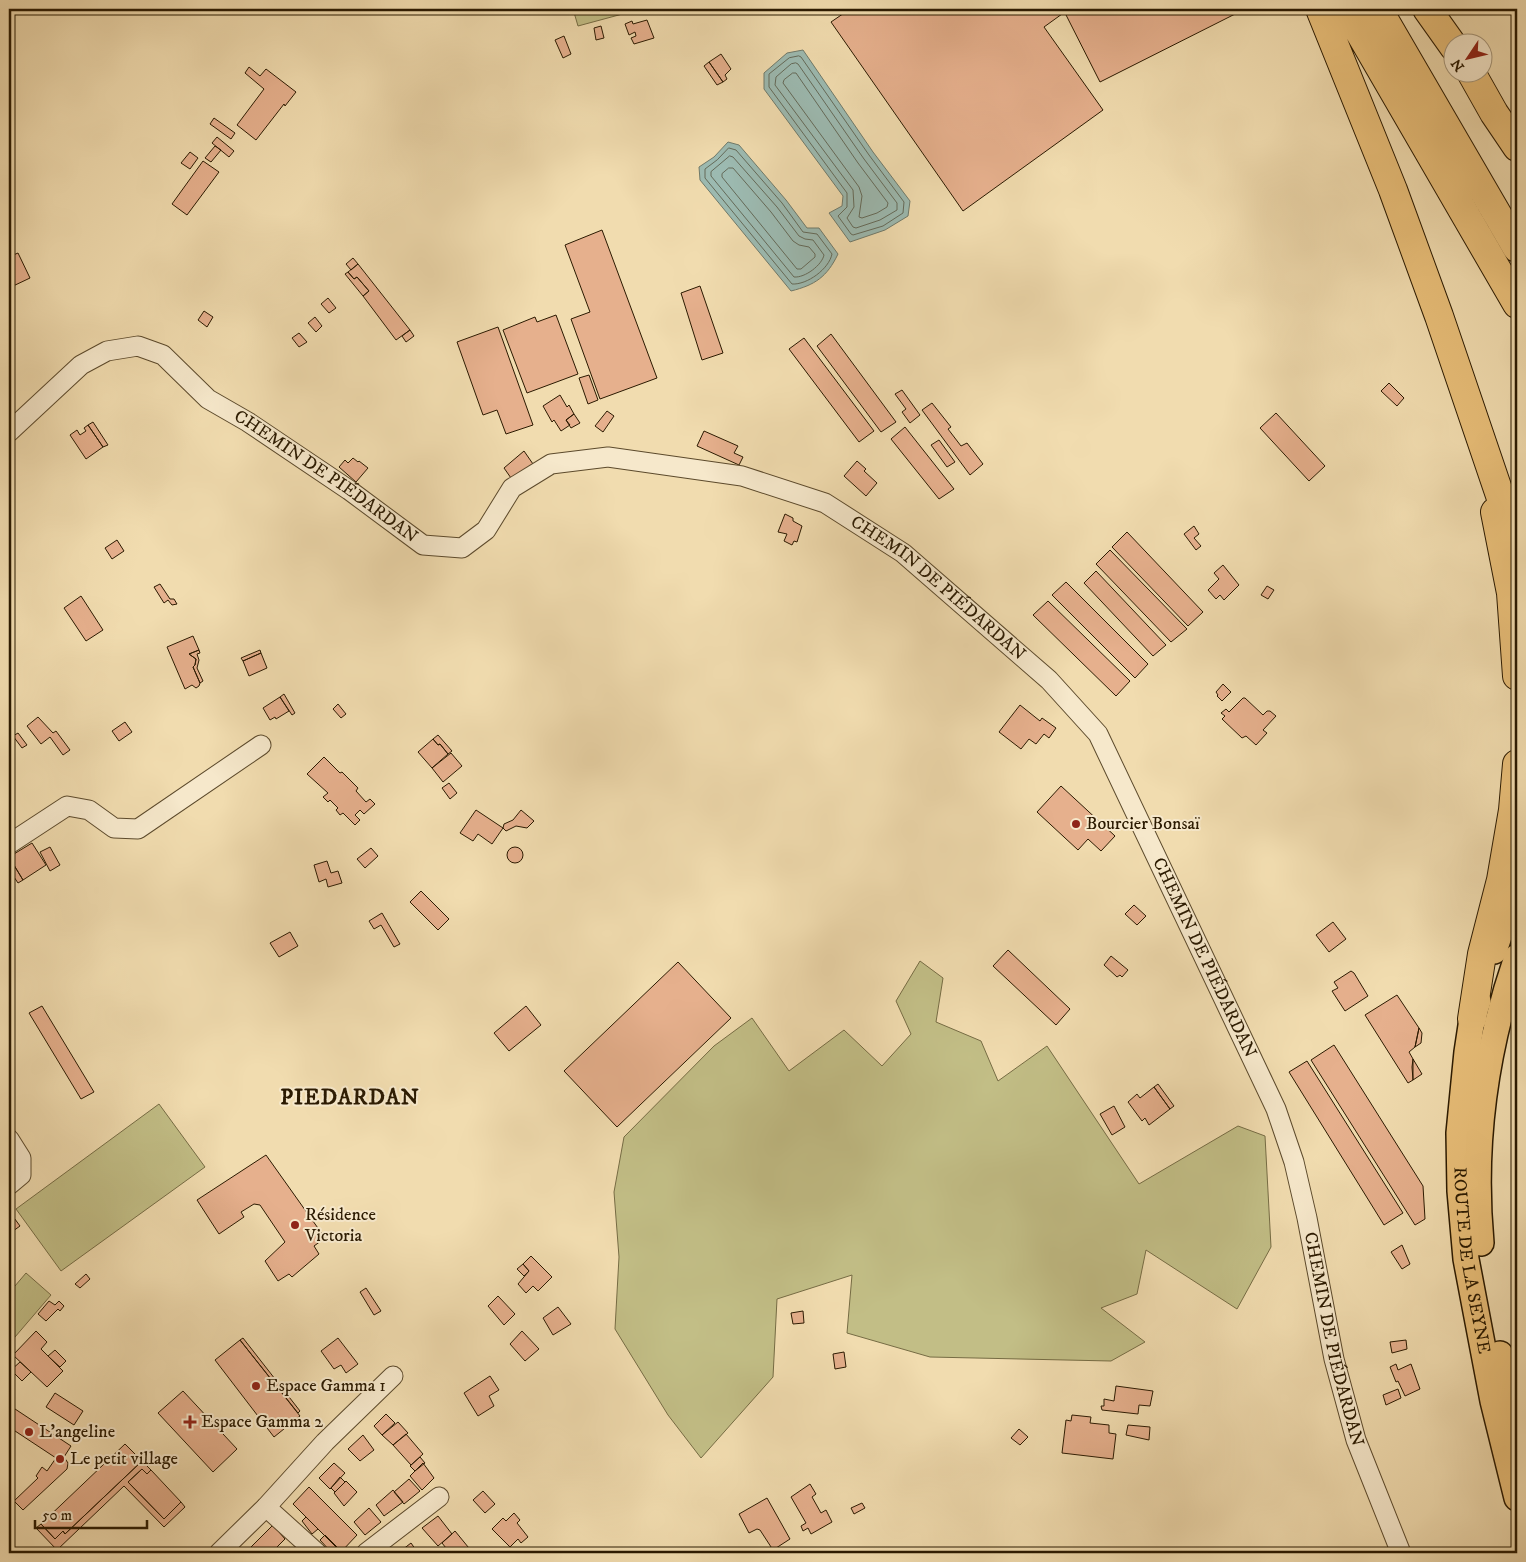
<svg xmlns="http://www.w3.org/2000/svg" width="1526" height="1562" viewBox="0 0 1526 1562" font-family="'IM FELL DW Pica',serif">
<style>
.green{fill:#c2be86;stroke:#766c44}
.water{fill:#9cbab1;stroke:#6f7a6b}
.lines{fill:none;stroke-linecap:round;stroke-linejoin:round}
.shore{stroke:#646a59;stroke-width:1}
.building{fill:#e6b08d;stroke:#2b1a01}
.minor-casing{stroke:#5c4a2c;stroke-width:21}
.major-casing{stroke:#2b1a01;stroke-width:28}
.highway-casing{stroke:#2b1a01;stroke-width:30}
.minor{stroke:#f6e8cb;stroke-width:19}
.major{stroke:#e8be78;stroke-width:25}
.highway{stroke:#e8be78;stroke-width:28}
.poi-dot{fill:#8f2418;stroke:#f6e8cb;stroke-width:2}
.labels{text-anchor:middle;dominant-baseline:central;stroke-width:4;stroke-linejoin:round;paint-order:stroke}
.street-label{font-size:18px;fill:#2b1a01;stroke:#f6e8cb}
.poi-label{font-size:18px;fill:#2b1a01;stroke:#f6e8cb;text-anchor:start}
.district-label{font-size:22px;font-weight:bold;letter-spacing:1px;fill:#2b1a01;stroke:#f6e8cb}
</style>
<rect width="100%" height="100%" fill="#f1dcaf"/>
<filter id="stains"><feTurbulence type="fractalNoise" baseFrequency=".004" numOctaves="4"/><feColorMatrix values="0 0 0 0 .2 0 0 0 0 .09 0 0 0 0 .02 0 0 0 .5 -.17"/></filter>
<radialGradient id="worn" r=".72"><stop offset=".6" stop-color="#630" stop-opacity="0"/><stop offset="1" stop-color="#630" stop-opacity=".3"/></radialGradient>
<path class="green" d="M573 9H641L578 26Z
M920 961 943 978 936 1022 981 1041 998 1081 1047 1046 1139 1184 1238 1126 1265 1136 1271 1247 1237 1309 1146 1250 1137 1294 1101 1308 1145 1342 1111 1361 930 1357 847 1333 852 1275 777 1299 773 1377 701 1458 668 1415 615 1329 619 1257 614 1192 624 1137 714 1046 752 1018 789 1071 844 1030 882 1066 911 1034 896 1001Z
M159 1104 205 1167 61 1271 16 1209Z
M26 1273 51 1295 9 1344V1293Z"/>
<path class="water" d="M803 50 873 152 910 201 908 216 885 230 850 242 829 213 842 206 843 196 764 89V73L787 53Z
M728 142 739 145 786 200 807 228H819L838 254C827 277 815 285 791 291L700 180 699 167 714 157Z"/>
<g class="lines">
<path class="shore" d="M799 56 801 57 869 155 904 202 903 213 883 226 853 235 851 234 838 216 847 207V193L769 87V74L789 58Z
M796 63 798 64 864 159 897 203V210L880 220 856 228 853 227 847 218 854 207 853 190 775 85 776 77 791 64Z
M793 73H796L858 163 888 203 887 207 877 213 862 218 859 217 862 196 859 187 783 83 784 80Z
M729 148 736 150 782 203 803 232 817 234 832 254C829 269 807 285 792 284L705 178V169L717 160Z
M730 156 733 157 777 207 799 236 805 239 813 240 824 255C822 265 805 278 794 277L711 176V172Z
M729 168H733L771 212 793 241 799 245 809 247 815 254V257L801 269H797L722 177V174Z"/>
</g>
<path class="building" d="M850 9H1058L1062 14 1044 27 1103 110 963 211 831 22Z
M1063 9H1245L1100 82Z
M647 20 654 38 634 44 631 38 636 36 635 32 629 35 625 24 632 21 633 24Z
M601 26 604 38 596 40 594 28Z
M564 36 571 54 563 58 555 40Z
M721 54 731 69 725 75 727 79 723 82 709 62Z
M709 62 723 82 717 85 704 66Z
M249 67 260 76 266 69 296 92 285 106 284 104 256 140 237 125 264 89 245 73Z
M214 118 235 133 231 139 210 124Z
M217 137 234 151 229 157 212 143Z
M215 146 221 150 211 162 205 158Z
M190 152 198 158 190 169 181 163Z
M203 161 219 172 187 215 172 204Z
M602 230 657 378 600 399 571 319 590 312 565 245Z
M9 251 11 256 18 253 30 278 11 287 9 283Z
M353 258 358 264 351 270 346 264Z
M358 264 410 330 396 340 363 296 369 291 357 277 354 279 348 272Z
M348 272 354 279 357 277 369 291 363 296 345 274Z
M700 286 723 353 702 360 681 293Z
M328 298 336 308 329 313 321 304Z
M204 311 213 317 207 327 198 320Z
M556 315 578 374 527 393 503 330 535 317 537 322Z
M315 317 322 326 316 332 308 323Z
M498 327 533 425 506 434 497 410 483 415 457 342Z
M410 330 414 336 406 342 402 336Z
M299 333 307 342 299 347 292 338Z
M831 334 896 422 881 432 817 346Z
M804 338 874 431 859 442 789 349Z
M589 375 598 400 588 404 579 378Z
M1389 383 1404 398 1397 406 1381 391Z
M902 390 920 415 910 423 902 412 906 409 895 394Z
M560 395 567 407 569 405 574 414 566 420 570 425 561 431 554 420 552 422 543 406Z
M932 403 951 427 948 429 961 446 967 443 983 464 970 475 922 410Z
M607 411 614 416 603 432 595 426Z
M1276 413 1325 466 1309 481 1260 428Z
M574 414 580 423 571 428 566 420Z
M93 422 108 445 103 447 88 425Z
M88 425 103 447 86 459 70 435 77 430 80 435 86 431 84 428Z
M905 427 954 489 939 499 891 439Z
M704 431 738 446 734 453 743 457 739 465 697 446Z
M939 440 955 462 947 467 931 445Z
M524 451 533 464 511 478 504 468Z
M353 458 358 462 359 461 368 468 356 482 339 467 345 460 348 463Z
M857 461 866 469 864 471 877 483 866 496 844 476Z
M785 514 793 518V521L802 526 797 542 794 541 792 545 784 541 787 534 778 532Z
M1194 526 1199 534 1194 538 1201 546 1196 550 1184 534Z
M1127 532 1203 612 1188 626 1112 547Z
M117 540 124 551 112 559 105 548Z
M1110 550 1187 629 1171 642 1096 564Z
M1223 565 1239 585 1224 600 1220 595 1216 599 1208 590 1219 579 1214 573Z
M1096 571 1166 645 1153 656 1084 583Z
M1066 582 1148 664 1135 678 1052 595Z
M160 584 170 599H174L177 604 172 605 168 600 164 603 154 587Z
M1267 586 1274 590 1268 599 1261 595Z
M81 596 103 630 86 641 64 608Z
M1048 601 1130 681 1116 696 1033 615Z
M193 636 199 650 189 654 196 659 195 665 193 667 200 683 199 686 196 688 192 685 185 689 167 647Z
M199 650 200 653 197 654 199 660 197 668 203 681 200 683 193 667 195 665 196 659 189 654Z
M260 650 261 653 243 661 241 658Z
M261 653 267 668 249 676 243 661Z
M1223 684 1231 692 1222 701 1217 696 1218 695 1216 692Z
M284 694 295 713 292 715 280 697Z
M280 697 289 711 276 719 275 717 270 720 263 708Z
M1243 698H1245L1263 715 1267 711H1270L1276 716 1263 730 1267 733 1256 745 1246 736 1242 738 1222 719 1225 716 1221 713 1226 709 1229 712Z
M338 704 346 714 341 718 333 709Z
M1020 705 1040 721 1042 718 1056 728 1049 738 1044 734 1036 744 1029 739 1021 749 999 732Z
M38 717 53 733 56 731 70 750 63 755 50 737 41 744 27 726Z
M125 722 132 732 119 741 112 731Z
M18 733 27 745 22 748 13 736Z
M438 735 452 751 448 754 440 744 438 745 433 739Z
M433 739 438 745 440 744 448 754 432 768 418 752Z
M451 753 462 766 443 782 432 768Z
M324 757 340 773 342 772 358 788 356 791 366 802 370 799 375 804 364 814 360 810 355 815 360 820 355 825 343 813 340 815 336 810 338 808 330 800 328 802 323 797 328 793 307 774Z
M449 783 457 793 450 799 442 788Z
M1061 786 1115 836 1101 851 1088 839 1078 850 1037 812Z
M476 810 503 828 492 844 478 834 473 841 460 833Z
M521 810 534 821 527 828 516 826 506 831 503 828 504 824 513 820Z
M32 843 46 865 23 880 9 857Z
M50 847 60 865 50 871 40 852Z
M507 855a8 8 0 1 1 16 0a8 8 0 1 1-16 0Z
M371 848 378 856 365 868 357 859Z
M9 857 23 880 18 883 14 877 9 880Z
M327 861 331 873 338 871 342 883 328 887 326 879 319 882 314 865Z
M421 891 449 919 438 930 410 902Z
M1134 905 1146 916 1137 925 1125 914Z
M382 913 400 944 394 947 381 925 374 929 369 921Z
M1333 922 1346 939 1329 952 1316 935Z
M290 932 298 946 279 957 270 943Z
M1008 950 1070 1009 1056 1025 993 966Z
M1111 956 1128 970 1122 977 1120 975 1117 977 1104 965Z
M678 962 731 1018 617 1127 564 1071Z
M1351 971 1354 973 1368 996 1345 1011 1332 991 1338 988 1334 982Z
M1397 995 1419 1028 1415 1047 1409 1052 1413 1059V1080L1408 1083 1365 1015Z
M42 1006 94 1092 81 1099 29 1013Z
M526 1006 541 1025 509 1051 494 1033Z
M1419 1028 1422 1033 1421 1043 1415 1047Z
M1334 1045 1423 1186 1425 1219 1415 1225 1311 1060Z
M1413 1059 1422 1074 1413 1080 1412 1067Z
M1307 1061 1403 1213 1384 1225 1289 1072Z
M1158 1084 1174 1106 1170 1109 1154 1087Z
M1154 1087 1170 1109 1149 1125 1145 1118 1142 1121 1128 1102 1137 1094 1140 1098Z
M1114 1106 1125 1127 1112 1135 1100 1114Z
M266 1155 325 1238 314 1246 319 1254 292 1277 289 1274 278 1281 265 1261 285 1242 260 1205 254 1204 241 1212 244 1217 219 1234 197 1200Z
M9 1211 20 1226 9 1234Z
M1402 1245 1410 1264 1402 1269 1391 1252Z
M531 1256 552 1277 538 1291 533 1286 526 1293 518 1284 529 1271 523 1264Z
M523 1264 529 1271 524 1276 517 1269Z
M86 1274 90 1279 80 1288 75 1284Z
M366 1288 381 1311 374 1315 360 1292Z
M498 1296 515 1314 504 1325 488 1306Z
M49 1301 55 1305 59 1301 64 1306 60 1311 58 1309 46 1321 38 1314Z
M558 1307 571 1324 553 1335 543 1318Z
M803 1311 804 1323 793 1324 791 1313Z
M36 1331 47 1342 41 1349 63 1371 47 1387 13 1355Z
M522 1331 539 1349 525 1361 510 1344Z
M243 1338 300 1411 298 1413 240 1340Z
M338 1338 358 1364 346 1373 341 1365 334 1369 321 1351Z
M240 1340 300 1416 274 1437 215 1360Z
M1406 1340 1407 1349 1392 1353 1390 1342Z
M55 1350 66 1361 60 1367 48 1356Z
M844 1352 846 1367 835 1369 833 1354Z
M20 1362 31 1372 22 1381 11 1370Z
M1396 1364 1398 1370 1411 1364 1420 1389 1405 1396 1398 1381 1396 1382 1390 1367Z
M490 1376 499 1390 489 1396 494 1406 478 1416 464 1393Z
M1116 1386 1153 1391 1150 1406 1139 1405 1138 1414 1102 1410 1101 1406H1104V1399L1114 1401Z
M1398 1389 1401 1398 1386 1405 1383 1395Z
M183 1391 237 1449 213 1472 158 1413Z
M55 1393 83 1411 74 1425 46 1407Z
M9 1405 71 1446 64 1457 68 1463 67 1469 23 1510 14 1501 38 1478 36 1476 42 1467 47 1471 56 1458 9 1427Z
M386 1414 395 1423 382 1435 374 1426Z
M1072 1415 1091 1417 1090 1423 1109 1425V1433L1116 1434 1113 1459 1062 1453 1066 1420 1071 1421Z
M398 1422 408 1433 393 1445 382 1435Z
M1128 1425 1150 1427 1149 1440 1126 1435Z
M1019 1429 1028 1437 1020 1445 1011 1438Z
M406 1434 423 1454 411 1465 393 1445Z
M363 1435 374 1450 360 1461 348 1449Z
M125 1444 142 1461 65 1534 63 1531 55 1539 41 1524Z
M420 1457 425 1463 415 1471 410 1466Z
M142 1461 151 1470 147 1474 142 1469 128 1482 164 1519 181 1502 185 1507 164 1527 124 1486 57 1550 36 1528 41 1524 55 1539 63 1531 65 1534Z
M334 1463 345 1473 330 1489 319 1478Z
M423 1463 434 1478 422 1490 410 1476Z
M142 1469 147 1474 151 1470 181 1502 164 1519 128 1482Z
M340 1477 345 1482 335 1492 331 1488Z
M409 1479 420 1491 404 1504 394 1492Z
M346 1481 357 1492 344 1506 334 1493Z
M810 1484 816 1494 812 1497 821 1513 826 1510 832 1522 811 1534 808 1528 803 1531 801 1526 806 1523 791 1497Z
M309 1487 357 1535 341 1552 293 1504Z
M393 1490 403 1502 384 1516 376 1505Z
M483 1491 495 1504 485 1513 473 1500Z
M767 1498 790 1539 773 1550 760 1530 757 1529 749 1533 739 1514Z
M862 1503 865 1508 854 1514 851 1508Z
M369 1508 381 1522 365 1535 354 1522Z
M514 1513 520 1520 517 1523 528 1537 521 1543 518 1539 510 1547 492 1529 503 1518 506 1521Z
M438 1516 452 1534 438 1546 422 1528Z
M306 1517 318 1529 312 1534 302 1521Z
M273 1525 285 1539 271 1553H245Z
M455 1531 473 1553H450L442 1543Z
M325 1535 337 1547 331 1552 320 1540Z
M411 1543 418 1553H404L402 1550Z"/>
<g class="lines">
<defs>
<g id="minor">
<path id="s1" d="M9 432 81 365 107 351 138 346 163 355 208 399 248 422 349 490 423 545 462 548 486 530 512 488 551 464 608 457 742 476 825 503 903 553 1049 680 1098 734 1276 1109 1294 1162 1307 1218 1334 1359 1356 1440 1401 1553"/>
<path d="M9 844 67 806 89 810 114 828 138 829 261 745"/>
<path d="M9 1139 21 1158V1175L9 1185"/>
<path d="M266 1507 317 1553"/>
<path d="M219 1553 266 1507 325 1442 393 1376"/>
<path d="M366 1553 439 1497"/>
</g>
<g id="major">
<path d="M1494 951 1502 927 1517 892"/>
<path id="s2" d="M1478 1001 1472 1019 1467 1052 1459 1133 1460 1191 1466 1259 1493 1401 1517 1498"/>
<path d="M1481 1243C1472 1146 1485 1050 1517 957"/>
<path d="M1500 1354 1517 1425"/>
</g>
<path id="highway" d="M1320 9 1393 190 1439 316 1507 516 1517 537
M1346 9 1517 304
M1378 9 1517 248
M1427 9 1454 47
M1472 74 1494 113 1517 147
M1495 512 1511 593 1517 676
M1472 1019 1482 954 1501 880 1513 810 1517 764"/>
</defs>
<use href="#minor" class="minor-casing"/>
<use href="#major" class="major-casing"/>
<use href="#highway" class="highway-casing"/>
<use href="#minor" class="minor"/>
<use href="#major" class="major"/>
<use href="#highway" class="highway"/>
</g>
<g class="poi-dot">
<circle cx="1076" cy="824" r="5"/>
<circle cx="295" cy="1225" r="5"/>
<circle cx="256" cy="1386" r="5"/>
<path d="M187.5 1414.5h5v5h5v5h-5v5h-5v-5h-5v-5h5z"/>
<circle cx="29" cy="1432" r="5"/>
<circle cx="60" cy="1459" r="5"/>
</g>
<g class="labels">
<g class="street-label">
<text stroke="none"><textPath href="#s1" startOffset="390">CHEMIN DE PIÉDARDAN</textPath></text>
<text stroke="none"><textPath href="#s1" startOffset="1095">CHEMIN DE PIÉDARDAN</textPath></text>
<text stroke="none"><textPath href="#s1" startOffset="1560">CHEMIN DE PIÉDARDAN</textPath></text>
<text stroke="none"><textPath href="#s2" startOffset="262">ROUTE DE LA SEYNE</textPath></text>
<text stroke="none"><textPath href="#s1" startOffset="1965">CHEMIN DE PIÉDARDAN</textPath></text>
</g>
<g class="poi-label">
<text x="1086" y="824">Bourcier Bonsaï</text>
<text x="305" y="1215">Résidence<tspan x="305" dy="21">Victoria</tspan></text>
<text x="266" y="1386">Espace Gamma 1</text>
<text x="201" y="1422">Espace Gamma 2</text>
<text x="39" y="1432">L'angeline</text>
<text x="70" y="1459">Le petit village</text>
</g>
<g class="district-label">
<text x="350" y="1097">PIEDARDAN</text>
</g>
</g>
<rect width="1526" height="1562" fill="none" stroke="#f1dcaf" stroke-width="30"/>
<rect x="10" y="10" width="1506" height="1542" fill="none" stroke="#2b1a01" stroke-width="2.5"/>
<rect x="15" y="15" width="1496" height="1532" fill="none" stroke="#2b1a01"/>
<g transform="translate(1468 58) rotate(235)"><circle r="24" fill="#f6e8cb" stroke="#a5967a"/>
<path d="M0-4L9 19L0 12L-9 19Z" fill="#8f2418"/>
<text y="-8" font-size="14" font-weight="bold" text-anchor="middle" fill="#2b1a01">N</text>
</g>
<path d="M35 1520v8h112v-8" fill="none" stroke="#2b1a01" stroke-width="2.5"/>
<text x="42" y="1520" font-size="15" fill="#2b1a01" stroke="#f6e8cb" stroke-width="4" paint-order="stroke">50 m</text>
<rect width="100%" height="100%" filter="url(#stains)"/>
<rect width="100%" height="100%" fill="url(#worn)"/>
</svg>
